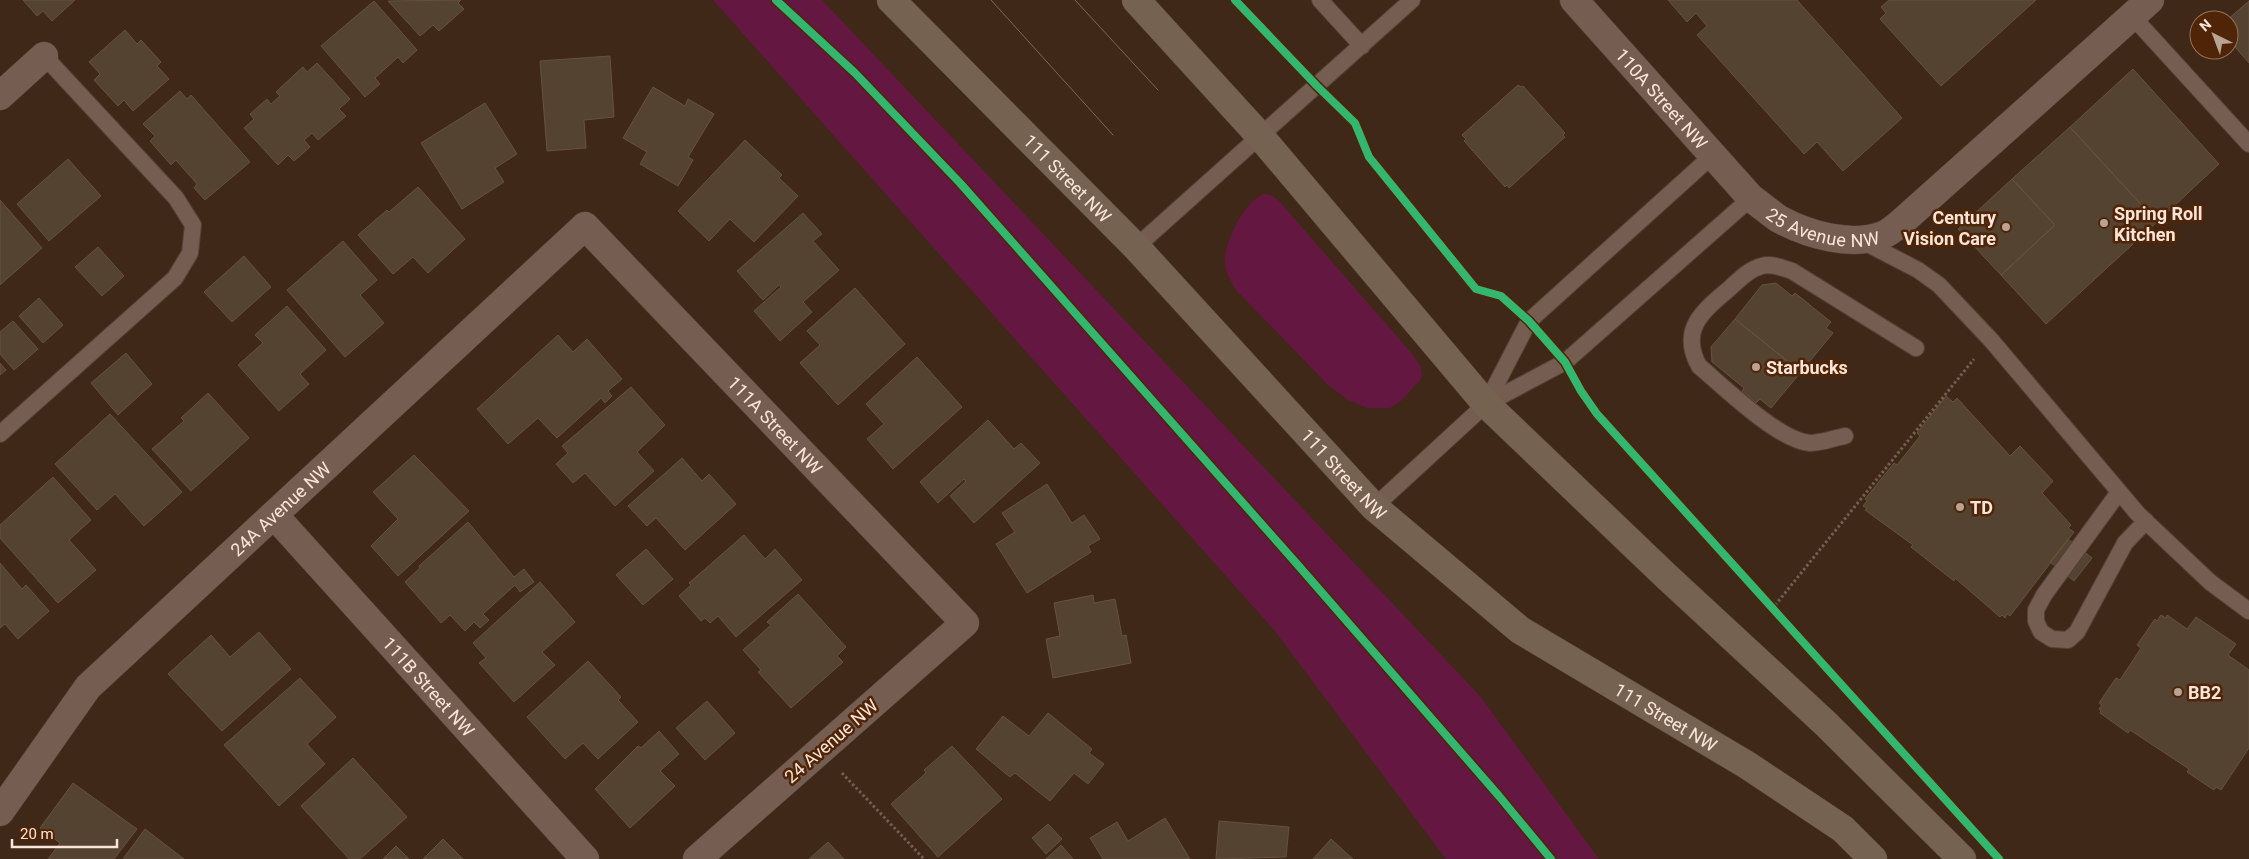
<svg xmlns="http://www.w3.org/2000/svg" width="2249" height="859" viewBox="0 0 2249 859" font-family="Roboto,sans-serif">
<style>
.green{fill:#641841}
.building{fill:#554331;stroke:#65523e}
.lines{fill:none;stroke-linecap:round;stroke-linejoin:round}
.service-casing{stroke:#524237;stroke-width:18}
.minor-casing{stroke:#524237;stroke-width:29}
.secondary-casing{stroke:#524237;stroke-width:29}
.path{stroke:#735f53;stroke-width:3;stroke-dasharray:2.5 2.5;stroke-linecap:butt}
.service{stroke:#755e51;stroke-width:16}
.minor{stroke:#755e51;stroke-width:28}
.secondary{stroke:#766250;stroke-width:28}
.tram{stroke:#7a685b;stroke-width:1}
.cycleway-casing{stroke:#502406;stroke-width:11}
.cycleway{stroke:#33b770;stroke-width:8}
.poi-dot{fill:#b9a395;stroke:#502406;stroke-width:2}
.labels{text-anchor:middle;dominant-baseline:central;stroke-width:5;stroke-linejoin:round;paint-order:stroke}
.street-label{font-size:18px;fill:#fbe5d9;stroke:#502406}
.poi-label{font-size:18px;font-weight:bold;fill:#fbe5d9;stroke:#502406;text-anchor:start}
</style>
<rect width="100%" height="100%" fill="#3f2817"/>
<path class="green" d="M713 0H822L1480 696 1599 859H1446L1275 631Z
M1264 194 1271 195 1279 201 1414 356 1421 368 1422 378 1401 401 1390 408H1368L1348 400 1328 385 1236 290C1231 281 1226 274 1225 264 1223 244 1245 200 1264 194Z"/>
<path class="building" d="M23 0H75L52 21 43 11 37 16Z
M461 0 458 3 464 9 439 31 433 25 420 36 388 1Z
M1668 0H1797L1902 118 1843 171 1817 142 1804 154 1697 35 1707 26 1696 13 1687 22Z
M1889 0H2036L1941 86 1880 19 1886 13 1881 7Z
M374 1 417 50 403 63 398 57 375 78 380 84 365 97 321 46Z
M2249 1V63L2229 40V20H2227Z
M125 30 137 44 141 40 161 62 157 66 169 79 133 111 124 100 118 106 94 80 100 74 89 62Z
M610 56 614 117 584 120 586 148 547 151 540 61Z
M317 63 350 99 339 109 346 116 318 140 312 133 304 140 310 147 294 161 288 155 278 165 244 128 254 119 250 114 267 99 271 104 280 96 276 92 294 75 303 67 307 72Z
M2133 69 2219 164 2157 222 2070 127Z
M1518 85 1521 87 1523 86 1565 133 1563 135 1565 137 1509 188 1507 185 1505 187 1464 141 1466 139 1462 135Z
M653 87 685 106 688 99 714 114 688 157 693 160 678 186 640 164 647 152 623 138Z
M180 91 187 99 191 95 250 162 205 200 194 188 197 184 176 160 171 165 150 141 155 136 143 124Z
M485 103 517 154 495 168 504 182 462 209 421 143Z
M2070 127 2157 222 2046 324 2001 275 2055 225 2012 179Z
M745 140 782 175 779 178 798 196 754 242 730 219 709 241 678 211Z
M68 159 101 196 49 241 17 204Z
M2012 179 2055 225 2001 275 1958 229Z
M418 187 465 239 428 273 413 257 393 274 358 235 387 210 389 212Z
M0 200 42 248 0 285Z
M803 213 822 234 813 241 839 270 803 302 812 312 780 341 754 311 781 287 779 285 763 300 737 271Z
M343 241 377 280 360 295 384 323 345 357 287 290Z
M98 247 124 276 102 296 75 267Z
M244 256 271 287 232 322 204 292Z
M1776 283 1792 296 1795 293 1831 322 1826 328 1833 333 1801 372 1735 319 1762 285Z
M855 288 905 344 838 405 800 363 820 345 807 331Z
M39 298 63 325 43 343 19 316Z
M287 306 326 350 300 374 309 384 279 411 238 365 263 343 255 335Z
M1735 319 1801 372 1771 408 1760 399 1756 403 1742 391 1744 388 1712 362 1711 347Z
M13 321 38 349 14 370 0 354V332Z
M558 335 573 352 587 339 622 379 608 391 612 396 605 403 601 398 557 438 538 418 508 444 477 409Z
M126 353 152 384 118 415 91 383Z
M917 357 962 407 893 469 867 439 884 424 866 404Z
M0 363 6 370 0 375Z
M631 387 665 425 637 452 654 471 615 506 585 473 573 483 556 464 568 453 562 446Z
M208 393 249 438 191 491 152 449 184 421 181 418Z
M1946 396 1953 402 1957 398 2010 456 2020 446 2053 481 2042 493 2071 525 2068 528 2074 532 2010 616 2007 614 2005 618 2002 615 2000 617 1955 578 1954 581 1911 547 1913 545 1865 510 1867 508 1863 506 1867 501 1865 499 1894 463 1897 465 1920 436 1917 433Z
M110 414 182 492 144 526 115 494 97 510 55 464Z
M988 420 1014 449 1021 443 1040 463 974 523 950 496 966 481 964 479 938 503 920 482Z
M414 455 469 511 398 576 371 546 398 519 373 492Z
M682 458 702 481 709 474 736 504 685 550 656 518 647 526 628 506Z
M53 477 91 520 69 540 96 570 58 603 0 538V525Z
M1047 484 1072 523 1084 515 1100 539 1088 546 1091 552 1027 593 996 544 1015 532 1002 513Z
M468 522 514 577 524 569 534 582 520 592 515 585 483 614 489 620 480 628 474 622 465 631 450 615 441 623 405 582 420 568 419 566Z
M744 535 765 559 775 549 802 580 736 637 718 616 710 623 705 618 701 621 679 596 691 585 689 583Z
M2068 539 2092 558 2074 581 2050 562Z
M646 549 673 579 643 605 616 575Z
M0 563 22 589 26 585 49 611 18 639 5 624 0 628Z
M540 582 575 622 542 652 555 665 514 702 479 663 486 658 473 643Z
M798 594 846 647 837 656 843 662 791 708 758 672 761 670 743 650 771 625 767 622Z
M1093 595 1094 603 1115 599 1122 636 1126 635 1131 663 1053 678 1046 639 1060 636 1054 603Z
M2161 615 2166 618 2167 615 2187 629 2196 617 2236 644 2228 655 2249 670V748L2221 790 2216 787 2214 790 2187 772 2189 769 2130 730 2128 733 2100 713 2101 710 2099 709 2102 705 2099 703 2116 678 2120 680 2141 648 2137 645 2155 619 2157 621Z
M259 632 291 669 222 731 168 674 211 635 230 657Z
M588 661 621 697 618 700 638 722 598 759 583 743 565 759 527 717Z
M300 678 336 717 307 744 325 764 279 806 224 745Z
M707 701 735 733 705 760 676 728Z
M1048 713 1092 749 1089 753 1104 764 1088 784 1074 773 1050 801 1015 773 1010 777 976 749 1003 716 1029 736Z
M659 731 679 754 660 771 675 786 630 828 595 789 638 746 641 748Z
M952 746 1002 799 938 857 891 804 926 773 924 770Z
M353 758 407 817 360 859H349L301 806Z
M73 783 137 829 114 859H48L60 843 40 828Z
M1165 818 1190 859H1103L1090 838 1117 822 1128 841Z
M1219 821 1289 827 1286 857 1216 859Z
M1048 824 1062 839 1046 854 1032 838Z
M145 829 184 859H123Z
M443 839 463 859H423Z
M1331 839 1353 859H1313Z
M828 842 844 859H809Z
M1061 845 1073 859H1046Z
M396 846 409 859H383Z"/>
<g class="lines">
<defs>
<path id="service" d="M1320 0 1362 46
M2132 16 2249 144
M1862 241 1918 270 1939 285 1991 340 2138 514 2210 582 2249 611
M1136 247 1412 0
M1486 404 1529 321 1713 155
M0 434 175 278 190 253 193 225 176 198 44 56
M1845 436C1834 438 1821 443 1810 443 1779 441 1724 387 1699 366 1679 329 1703 311 1730 288 1739 280 1749 269 1762 266 1772 263 1782 268 1792 271L1916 348
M2119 492 2044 595 2036 610V621L2041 632 2052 639 2068 640 2077 632 2125 543 2146 521
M1374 507 1486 404 1565 362 1751 198"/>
<g id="minor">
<path id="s1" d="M1574 0 1751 198C1761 205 1770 213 1779 219 1809 235 1851 247 1883 235 1891 232 1899 224 1905 219L2150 0"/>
<path d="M0 96 44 56"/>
<path id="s2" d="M274 515 585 859"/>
<path id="s3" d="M0 812 88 687 585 226 965 623 697 859"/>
</g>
<g id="secondary">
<path id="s4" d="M891 0 1136 247 1374 507 1520 630 1747 765 1843 829 1873 859"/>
<path d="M1136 0 1260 136 1486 404 1666 576 1826 724 1962 859"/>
</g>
</defs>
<use href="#service" class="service-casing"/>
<use href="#minor" class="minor-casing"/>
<use href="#secondary" class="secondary-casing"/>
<path class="path" d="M1235 0 1275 43
M1772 609 1974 359
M842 773 924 859"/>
<use href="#service" class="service"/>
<use href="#minor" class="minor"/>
<use href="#secondary" class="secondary"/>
<path class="tram" d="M991 0 1113 135
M1075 0 1158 90"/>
<defs>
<path id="cycleway" d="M776 0 855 73 960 183 1297 564 1499 796 1551 859
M1235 0 1317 86 1355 123 1369 157 1476 289 1501 296 1529 321 1565 362 1581 391 1597 414 1999 859"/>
</defs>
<use href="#cycleway" class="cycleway-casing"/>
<use href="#cycleway" class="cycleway"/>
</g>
<g class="poi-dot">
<circle cx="2104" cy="223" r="5"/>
<circle cx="2006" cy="227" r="5"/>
<circle cx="1756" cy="367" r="5"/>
<circle cx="1960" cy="507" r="5"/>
<circle cx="2178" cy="692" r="5"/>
</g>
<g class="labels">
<g class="street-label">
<text stroke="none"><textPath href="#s1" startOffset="132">110A Street NW</textPath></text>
<text stroke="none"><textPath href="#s4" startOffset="251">111 Street NW</textPath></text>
<text stroke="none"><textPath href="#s1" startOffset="346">25 Avenue NW</textPath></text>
<text stroke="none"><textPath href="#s3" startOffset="1106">111A Street NW</textPath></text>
<text stroke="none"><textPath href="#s4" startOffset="656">111 Street NW</textPath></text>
<text stroke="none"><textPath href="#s3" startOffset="415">24A Avenue NW</textPath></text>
<text stroke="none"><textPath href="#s2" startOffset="231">111B Street NW</textPath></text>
<text stroke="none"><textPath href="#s4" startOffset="1061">111 Street NW</textPath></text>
<text transform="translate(831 741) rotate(-41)">24 Avenue NW</text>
</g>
<g class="poi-label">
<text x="2114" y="213">Spring Roll<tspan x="2114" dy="21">Kitchen</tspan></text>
<text x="1996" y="217" text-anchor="end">Century<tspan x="1996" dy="21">Vision Care</tspan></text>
<text x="1766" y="367">Starbucks</text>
<text x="1970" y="507">TD</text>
<text x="2188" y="692">BB2</text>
</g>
</g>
<g transform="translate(2214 35) rotate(318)"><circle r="24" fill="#502406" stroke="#94715a"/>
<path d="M0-4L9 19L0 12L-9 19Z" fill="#b9a395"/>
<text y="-8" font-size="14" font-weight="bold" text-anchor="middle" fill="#fbe5d9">N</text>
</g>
<path d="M12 839v8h105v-8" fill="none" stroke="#fbe5d9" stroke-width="2.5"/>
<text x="20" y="839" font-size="15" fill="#fbe5d9" stroke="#502406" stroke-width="4" paint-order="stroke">20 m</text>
</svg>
